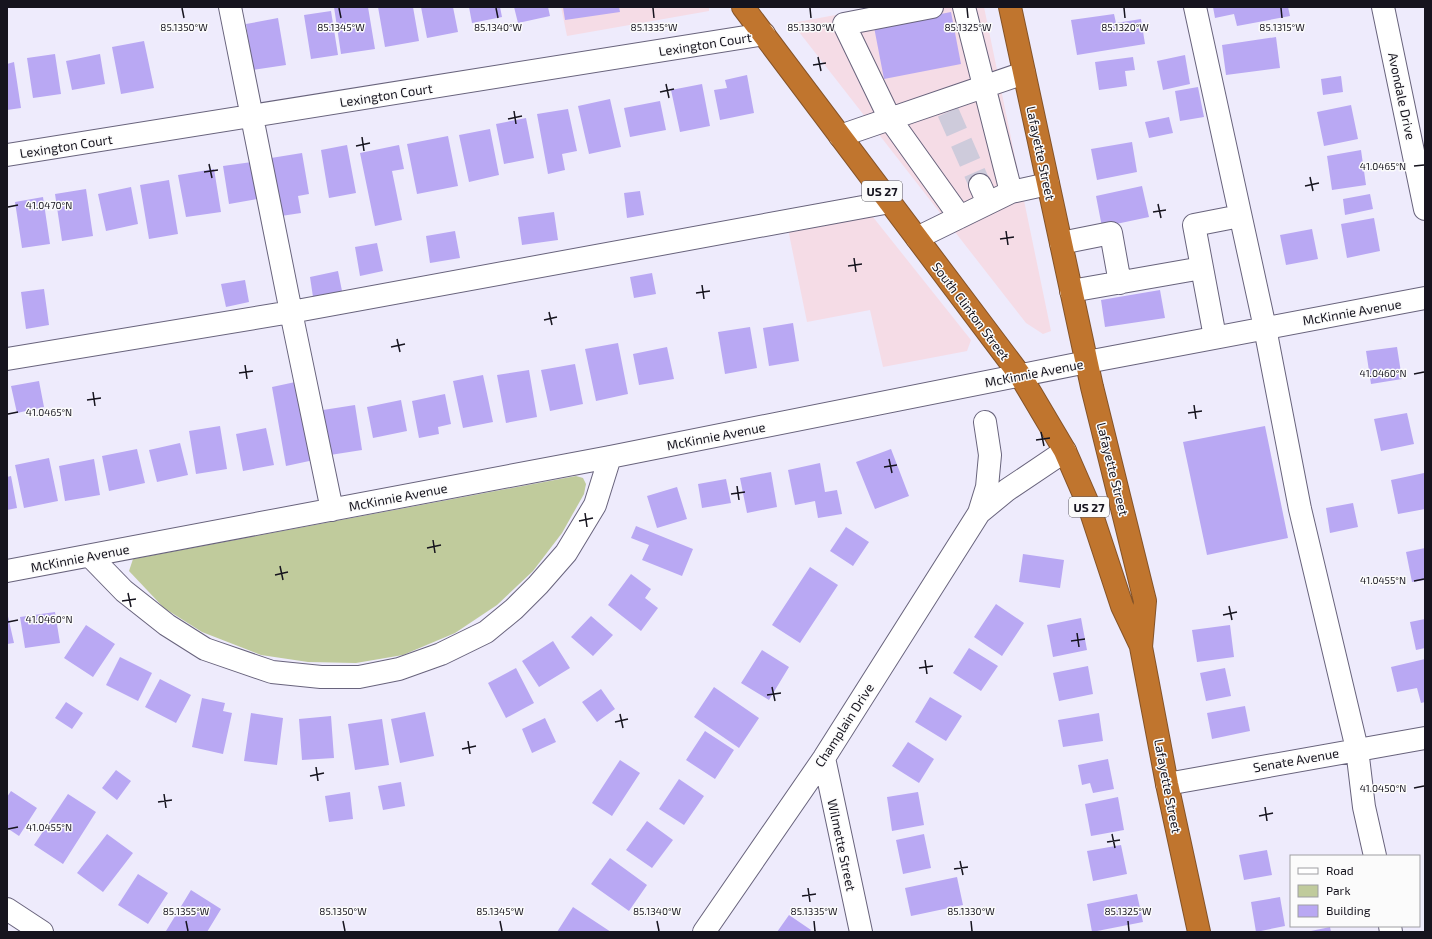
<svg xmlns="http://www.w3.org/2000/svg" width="1432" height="939" viewBox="0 0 1432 939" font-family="'Exo 2',sans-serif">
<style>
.commercial{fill:#f5dce6}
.green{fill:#c0cb9c}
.building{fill:#b9a8f3}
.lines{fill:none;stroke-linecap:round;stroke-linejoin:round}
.minor-tunnel{stroke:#cecbdb;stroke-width:22;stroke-dasharray:22 11;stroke-linecap:butt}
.minor-casing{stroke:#68637c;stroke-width:24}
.highway-casing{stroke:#845328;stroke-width:24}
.minor{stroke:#fff;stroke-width:22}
.highway{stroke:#c0752e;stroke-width:22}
.ticks{fill:none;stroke:#16141e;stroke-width:1.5}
.labels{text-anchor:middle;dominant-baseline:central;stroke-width:3;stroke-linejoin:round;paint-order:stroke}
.shield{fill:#fbfbfb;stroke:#5b5960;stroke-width:1}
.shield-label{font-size:12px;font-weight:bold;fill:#16141e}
.street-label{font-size:13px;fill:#16141e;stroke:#fbfbfb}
.ticks-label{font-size:10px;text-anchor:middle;fill:#16141e;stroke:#fbfbfb;stroke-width:3;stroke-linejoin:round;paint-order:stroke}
</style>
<rect width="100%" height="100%" fill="#eeebfc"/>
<path class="commercial" d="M561 7H709V11L567 36Z
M879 7H984L1051 331 1043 334 1026 323 792 23Z
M869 212 971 340 967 351 883 367 870 310 807 322 788 229Z"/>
<path class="green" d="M576 476 583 478 586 484 584 494 562 533 533 571 497 605 455 633 403 655 356 663 308 662 261 655 202 632 164 608 129 571 133 559Z"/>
<path class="building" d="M334 7H368L375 49 341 54Z
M378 7H413L419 41 385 47Z
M421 7H453L458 32 427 38Z
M469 7H500L502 17 472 23Z
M514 7H548L550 16 518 23Z
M563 7H619L620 12 565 20Z
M1213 7H1288L1290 16 1237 26 1234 14 1215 18Z
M331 11 338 55 311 59 304 15Z
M951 12 961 64 884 79 874 27Z
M1114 14 1116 23 1141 19 1145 44 1077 55 1071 20Z
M278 18 286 65 253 70 246 24Z
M1276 37 1280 68 1226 75 1222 45Z
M144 41 154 88 121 94 112 47Z
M55 54 61 94 33 98 27 58Z
M100 54 105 84 72 90 66 61Z
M1185 55 1190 84 1163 90 1157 61Z
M1133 57 1135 70 1125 71 1127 86 1099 90 1095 62Z
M14 62 21 108 7 110V64Z
M747 75 754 113 720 120 714 90 727 88 725 80Z
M1341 76 1343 92 1323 95 1321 79Z
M702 84 710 126 680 132 671 90Z
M1198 87 1204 117 1180 121 1175 91Z
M610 99 621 147 589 154 578 106Z
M660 101 666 130 630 137 624 108Z
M1351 105 1358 139 1324 146 1317 112Z
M568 109 577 151 562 154 565 170 548 174 537 114Z
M1169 117 1173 133 1149 138 1145 122Z
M526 118 534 158 504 164 496 124Z
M490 129 499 175 469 182 459 135Z
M448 136 458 186 417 194 407 144Z
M1132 142 1137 172 1097 180 1091 149Z
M347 145 356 193 329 198 321 150Z
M399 145 404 169 392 171 402 220 375 226 360 153Z
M1361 150 1366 185 1332 190 1327 156Z
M302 153 309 194 298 196 301 213 281 216 271 158Z
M252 162 257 199 229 204 223 166Z
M214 169 221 212 186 217 178 175Z
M169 180 178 234 149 239 140 185Z
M1142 186 1149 217 1102 227 1096 196Z
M131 187 138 224 106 231 98 194Z
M86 189 93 236 62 241 55 194Z
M640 191 644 215 627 218 624 193Z
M1370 194 1373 209 1345 215 1343 199Z
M43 197 50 244 22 248 15 202Z
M554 212 558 240 522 245 518 217Z
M1374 218 1380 251 1347 258 1341 224Z
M1312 229 1318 259 1286 265 1280 235Z
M455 231 460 258 430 263 426 236Z
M377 243 383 271 360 276 355 247Z
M338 271 342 291 313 297 310 277Z
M652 273 656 294 634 298 630 277Z
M245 280 249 302 226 307 221 284Z
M44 289 49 325 26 329 21 292Z
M1160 290 1165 318 1105 327 1101 300Z
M793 323 799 361 769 366 763 328Z
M750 327 757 368 725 374 718 332Z
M618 343 628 394 596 401 585 349Z
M667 347 674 379 639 385 633 354Z
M1397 347 1402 379 1371 384 1366 351Z
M575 364 583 404 550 411 541 370Z
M529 370 537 417 506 423 497 375Z
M483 375 493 422 463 428 453 381Z
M39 381 44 407 17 413 11 386Z
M300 381 314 460 286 466 272 387Z
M445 394 451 424 438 427 439 434 419 438 412 401Z
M401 400 407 431 373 438 367 407Z
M355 405 362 450 330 455 323 410Z
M1407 413 1414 444 1381 451 1374 419Z
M220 426 227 469 196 474 189 431Z
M1265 426 1288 538 1207 555 1183 442Z
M266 428 274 465 243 471 236 434Z
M180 443 188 475 157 482 149 450Z
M137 449 145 483 109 491 102 456Z
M891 449 909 496 875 509 856 462Z
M49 458 58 501 24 508 15 465Z
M94 459 100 495 65 501 59 466Z
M820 463 825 492 837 490 842 514 818 518 815 501 795 505 788 470Z
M771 472 777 507 747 513 740 478Z
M1424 473 1425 509 1398 514 1391 480Z
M11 476 17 508 7 510V477Z
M726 479 731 503 702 508 698 484Z
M677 487 687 519 657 528 647 496Z
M1353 503 1358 527 1330 533 1326 508Z
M636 526 693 549 682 576 642 560 649 545 631 538Z
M846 527 869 542 853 566 830 551Z
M1425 548V580L1412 582 1406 552Z
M1023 554 1064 560 1060 588 1019 582Z
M810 567 838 585 800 643 772 625Z
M631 574 651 589 645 598 658 608 641 631 608 605Z
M996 604 1024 623 1002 656 974 637Z
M7 612 14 643 7 644Z
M55 612 60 643 25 648 20 617Z
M591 616 613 635 593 656 571 637Z
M1081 618 1087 650 1053 657 1047 625Z
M1425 619V648L1416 650 1410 622Z
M86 625 115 644 93 677 64 658Z
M1230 625 1234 657 1197 662 1192 630Z
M553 641 570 668 539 687 522 661Z
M969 648 998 666 981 691 953 673Z
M762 650 789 667 769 700 741 683Z
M120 657 152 673 138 701 106 685Z
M1425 659V702L1421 703 1417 688 1397 692 1391 667Z
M1088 666 1093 694 1059 701 1053 673Z
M516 668 534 703 506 718 488 683Z
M1225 668 1231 696 1206 701 1200 673Z
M160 679 191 695 176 723 145 707Z
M714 687 759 718 739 748 694 717Z
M601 689 615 709 597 722 582 702Z
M930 697 962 716 946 741 915 722Z
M202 698 225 703 223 711 232 713 223 754 192 747Z
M66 702 83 713 72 729 55 718Z
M1245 706 1250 731 1212 739 1207 713Z
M425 712 434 756 400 763 391 719Z
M251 713 283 718 277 765 244 761Z
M1099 713 1103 741 1063 747 1058 720Z
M331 716 334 758 302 760 299 719Z
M545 718 556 742 532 753 522 729Z
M382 719 389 765 355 770 348 724Z
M705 731 734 750 715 779 686 760Z
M908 742 934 759 919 783 892 766Z
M1108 759 1114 789 1093 793 1090 783 1082 785 1078 765Z
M620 760 640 773 612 816 592 803Z
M116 770 131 781 117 800 102 788Z
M679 779 704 796 684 825 659 809Z
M401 782 405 806 383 810 378 786Z
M11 791 37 808 19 836 7 828V797Z
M350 792 353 819 329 822 325 796Z
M918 792 924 825 892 831 887 797Z
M68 794 96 812 63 864 34 845Z
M1118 797 1124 830 1091 836 1085 804Z
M647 821 673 840 652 868 626 850Z
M107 834 133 853 103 892 77 873Z
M924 834 931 868 903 874 896 840Z
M1121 845 1127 874 1093 881 1087 851Z
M1267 850 1272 875 1244 880 1239 855Z
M610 858 647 885 629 911 591 884Z
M138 874 168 893 148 924 118 905Z
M957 877 963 905 911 916 905 888Z
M191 890 221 909 207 932H168L166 931Z
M1137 894 1143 922 1092 932 1087 904Z
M1280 897 1285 926 1256 932 1251 902Z
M573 907 611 932H557Z
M789 915 811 930 809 932H777Z
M1330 927 1331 932H1311V931Z"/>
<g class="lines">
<path class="minor-tunnel" d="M948 112 980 185"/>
<defs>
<path id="minor" d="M230 7 291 312 332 510
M932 7 844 24 890 119 960 217
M964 7 1011 192
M1195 7 1265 328 1300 509 1357 749 1364 807 1375 856
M1383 7 1425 209
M840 136 1024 73
M7 155 764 34
M980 185 988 203
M917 238 1011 192 1048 184
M1061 243 1111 233 1120 283
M1071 291 1202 268
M1215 337 1194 225 1240 216
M7 359 291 312 890 202
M979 513 987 487 990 455 985 422
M90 556 124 591 167 625 205 649 272 672 321 677H359L399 669 441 654 486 632 514 609 538 585 566 553 595 505 610 457
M7 571 610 457 1087 362 1425 298
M824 758 861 932
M1167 784 1425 738
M7 909 42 932
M1390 926 1391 932
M704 932 824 758 979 513 1007 490 1065 451"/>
<path id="highway" d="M743 7 1020 375 1065 451 1089 506 1122 606 1141 646
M1010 7 1092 387 1145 601 1141 647 1167 784 1199 932"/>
</defs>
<use href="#minor" class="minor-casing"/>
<use href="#highway" class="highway-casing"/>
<use href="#minor" class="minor"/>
<use href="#highway" class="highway"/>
</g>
<path class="ticks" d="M182 8 184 18M339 8 341 18M496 8 498 18M653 8 654 18M810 8 811 18M967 8 968 18M1124 8 1125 18M1281 8 1282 18M818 57 821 71M813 65 826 63M666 84 669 98M660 92 674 89M514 111 516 124M508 119 522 116M362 137 364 151M356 146 370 143M209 164 212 178M1414 166 1424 165M204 172 218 170M1310 177 1313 191M1305 186 1319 183M1158 204 1161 218M8 207 18 205M1153 212 1166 210M1006 231 1008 245M1000 239 1014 237M854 258 856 272M848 266 862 264M702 285 704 299M696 293 710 291M549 312 552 325M544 320 557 317M397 339 400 352M391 347 405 344M245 365 247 379M239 373 253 371M1414 374 1424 372M93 392 95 406M87 400 101 398M1194 405 1196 419M1188 413 1202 411M8 414 18 412M1041 432 1044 446M1036 440 1050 438M889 459 892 473M884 467 897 465M737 486 739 500M731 494 745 492M585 513 587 527M579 521 593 518M433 540 435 553M427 548 441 545M280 566 283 580M275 575 288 572M1414 581 1424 579M128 593 131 607M122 601 136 599M1229 606 1232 620M1223 615 1237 612M8 622 18 620M1077 633 1079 647M1071 641 1085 639M925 660 927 674M919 668 933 666M772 687 775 701M767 695 781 693M620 714 623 728M615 722 628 719M468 741 470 754M462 749 476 746M316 767 318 781M310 776 324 773M1414 788 1424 786M164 794 166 808M158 802 172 800M1265 807 1267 821M1259 816 1273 813M8 829 18 827M1112 834 1115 848M1107 842 1120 840M960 861 963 875M954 869 968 867M808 888 810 902M802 896 816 894M186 921 188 931M343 921 345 931M500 921 502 931M657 921 659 931M814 921 815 931M971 921 972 931M1128 921 1129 931"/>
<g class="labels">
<g class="shield">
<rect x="862" y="181" width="40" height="20" rx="3"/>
<rect x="1069" y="497" width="40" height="20" rx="3"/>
</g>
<g class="shield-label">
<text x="882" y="191">US 27</text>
<text x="1089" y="507">US 27</text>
</g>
<g class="street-label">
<text transform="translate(705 44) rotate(-9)">Lexington Court</text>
<text transform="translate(386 95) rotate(-9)">Lexington Court</text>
<text transform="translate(1402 96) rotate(78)">Avondale Drive</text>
<text transform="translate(66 146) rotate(-9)">Lexington Court</text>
<text transform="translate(1041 153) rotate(78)">Lafayette Street</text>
<text transform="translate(971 311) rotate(53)">South Clinton Street</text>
<text transform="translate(1352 312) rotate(-10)">McKinnie Avenue</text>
<text transform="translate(1034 373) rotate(-11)">McKinnie Avenue</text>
<text transform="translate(716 436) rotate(-11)">McKinnie Avenue</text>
<text transform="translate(1113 469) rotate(76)">Lafayette Street</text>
<text transform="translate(398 497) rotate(-11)">McKinnie Avenue</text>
<text transform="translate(80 558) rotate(-11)">McKinnie Avenue</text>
<text transform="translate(844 725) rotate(-57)">Champlain Drive</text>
<text transform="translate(1296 760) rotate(-10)">Senate Avenue</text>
<text transform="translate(1168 786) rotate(79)">Lafayette Street</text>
<text transform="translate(842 845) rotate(78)">Wilmette Street</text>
</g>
</g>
<g class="ticks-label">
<text x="184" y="31">85.1350°W</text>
<text x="341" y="31">85.1345°W</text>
<text x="498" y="31">85.1340°W</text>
<text x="654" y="31">85.1335°W</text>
<text x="811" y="31">85.1330°W</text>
<text x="968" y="31">85.1325°W</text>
<text x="1125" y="31">85.1320°W</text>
<text x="1282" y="31">85.1315°W</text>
<text x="1383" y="170">41.0465°N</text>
<text x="49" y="209">41.0470°N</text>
<text x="1383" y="377">41.0460°N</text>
<text x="49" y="416">41.0465°N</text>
<text x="1383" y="584">41.0455°N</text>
<text x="49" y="623">41.0460°N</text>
<text x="1383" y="792">41.0450°N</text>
<text x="49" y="831">41.0455°N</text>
<text x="186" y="915">85.1355°W</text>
<text x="343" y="915">85.1350°W</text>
<text x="500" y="915">85.1345°W</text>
<text x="657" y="915">85.1340°W</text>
<text x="814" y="915">85.1335°W</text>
<text x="971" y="915">85.1330°W</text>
<text x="1128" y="915">85.1325°W</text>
</g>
<rect width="1432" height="939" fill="none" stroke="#16141e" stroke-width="16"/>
<rect x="1290" y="855" width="130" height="72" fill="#fbfbfb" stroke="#9f9fa3"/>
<rect x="1298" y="868" width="20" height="6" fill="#ffffff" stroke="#9f9fa3"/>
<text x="1326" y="875" font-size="12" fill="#16141e">Road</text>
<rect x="1298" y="885" width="20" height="12" fill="#c0cb9c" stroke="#9f9fa3"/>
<text x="1326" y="895" font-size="12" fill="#16141e">Park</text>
<rect x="1298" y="905" width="20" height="12" fill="#b9a8f3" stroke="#9f9fa3"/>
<text x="1326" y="915" font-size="12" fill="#16141e">Building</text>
</svg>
